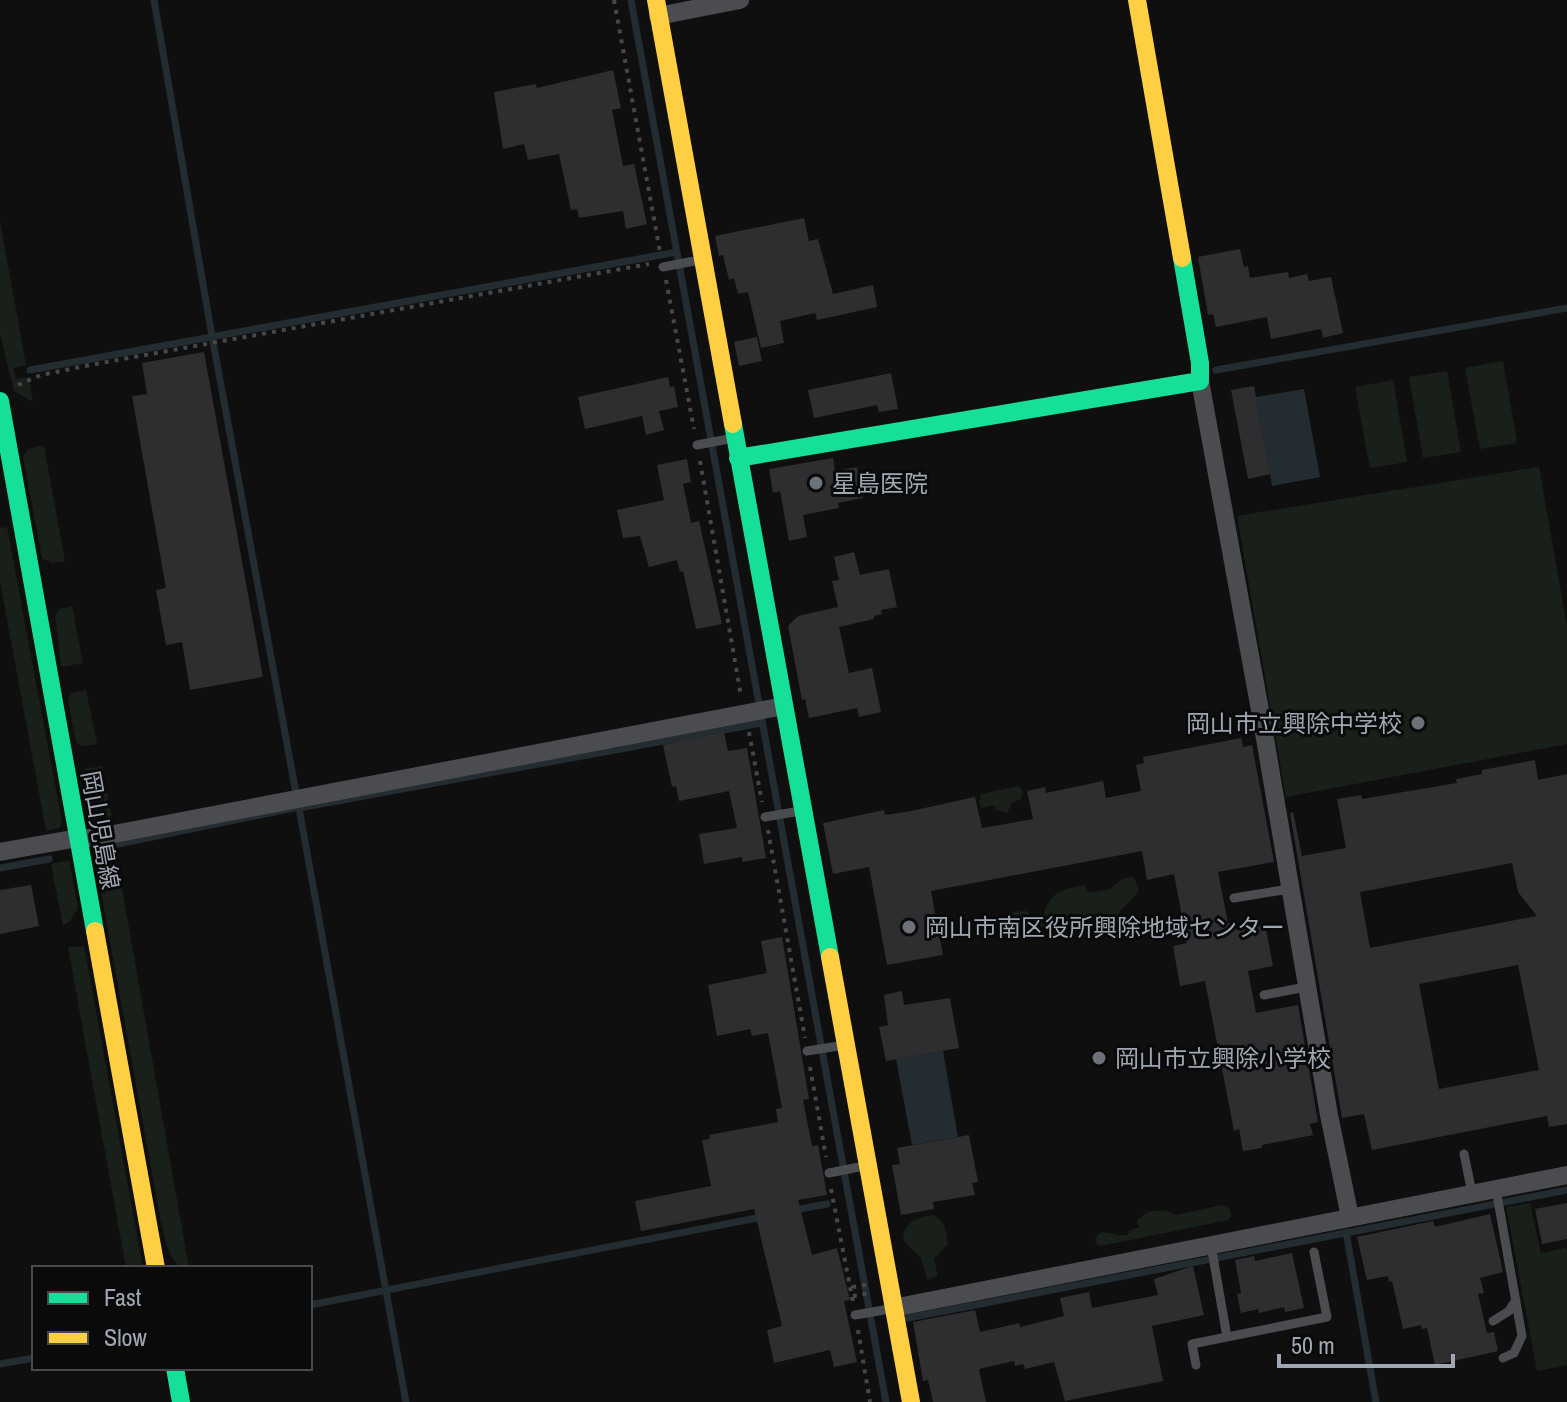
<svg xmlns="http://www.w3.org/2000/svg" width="1567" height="1402" viewBox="0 0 1567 1402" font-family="'Archivo Narrow','Noto Sans JP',sans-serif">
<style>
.green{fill:#19201a}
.water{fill:#232c31}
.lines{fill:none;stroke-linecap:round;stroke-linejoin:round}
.stream{stroke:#232c31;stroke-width:7}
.building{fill:#2e2e30;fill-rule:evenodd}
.path{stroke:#45474a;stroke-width:4;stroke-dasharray:4 6;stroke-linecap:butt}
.lane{stroke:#4a4c4f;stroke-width:9}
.street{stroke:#4a4c4f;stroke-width:18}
.fast{stroke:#16e098;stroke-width:18}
.slow{stroke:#ffcf43;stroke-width:18}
.poi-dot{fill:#6d7279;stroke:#0a0a0b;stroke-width:3}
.labels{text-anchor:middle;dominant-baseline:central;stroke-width:6;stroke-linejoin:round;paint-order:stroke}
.poi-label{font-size:24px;fill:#9fa7b2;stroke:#0a0a0b;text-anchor:start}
.street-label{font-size:24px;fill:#9fa7b2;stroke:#0a0a0b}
</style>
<rect width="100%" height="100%" fill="#0f0f10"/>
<path class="green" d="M0 221 26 365 13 368 16 379 29 377 33 402 14 391 0 334Z
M1503 361 1517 443 1480 449 1465 368Z
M1447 371 1461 452 1423 458 1409 377Z
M1393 380 1407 462 1370 468 1355 387Z
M44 446 65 561 52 563 42 558 23 457C27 447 34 447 44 446Z
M1539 467 1567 626V744L1286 797 1237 516Z
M7 527 62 822 59 828 46 831 0 581V528Z
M72 606 83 663 61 667 55 615 60 609Z
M86 690 97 744 82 746 76 742 68 699 71 693Z
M102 766 113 825 95 827 85 769Z
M1019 786 1023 792 1021 799 1012 803 1007 813 997 810 994 805 982 808 979 802 981 794Z
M115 849 189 1268C168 1268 166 1238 161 1222L94 853Z
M69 860 78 908 70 921 63 926 51 864Z
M1134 877 1139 891 1117 915 1103 916 1096 922 1076 920 1065 924 1011 931 1006 922 1013 912 1027 911 1032 917 1043 916C1050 892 1061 890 1084 885L1089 893 1110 889 1124 878Z
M84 946 143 1268H126L68 947Z
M1530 1203 1541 1253 1566 1248 1567 1253V1365L1537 1371 1506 1207Z
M1222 1205 1229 1208 1232 1216 1228 1220 1101 1246 1097 1245 1095 1239 1100 1233C1109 1231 1119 1237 1127 1235L1130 1230 1140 1227 1137 1223 1138 1219 1148 1212 1164 1210 1176 1215Z
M934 1215 944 1224 948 1244 934 1259 938 1276 927 1280 921 1258 905 1242 903 1234C910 1219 918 1217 934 1215Z"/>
<path class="water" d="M1304 389 1320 477 1272 486 1256 397Z
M943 1051 958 1137 912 1145 896 1059Z"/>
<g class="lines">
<path class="stream" d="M154 0 212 336 296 793
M631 0 886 1402
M30 370 677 252
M1216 370 1567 308
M118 844 299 807
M0 868 49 859
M794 1210 827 1204
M1346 1232 1376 1402
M310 1305 762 1217
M908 1318 1567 1190
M0 1364 34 1358
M406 1402 299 808 762 723"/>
</g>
<path class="building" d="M613 70 621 108 612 110 623 166 634 164 647 224 626 229 623 211 579 218 577 209 571 210 559 154 528 160 524 144 503 149 494 92 536 84 537 88Z
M804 218 809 241 818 239 833 294 873 285 877 307 817 320 815 313 780 321 784 343 761 348 748 292 738 294 734 278 729 280 723 255 719 256 715 236Z
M1240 249 1244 267 1248 266 1250 278 1288 272 1289 278 1307 274 1309 281 1331 277 1343 333 1323 338 1321 329 1271 339 1267 317 1216 327 1213 314 1208 315 1198 257Z
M757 337 762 361 739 366 734 342Z
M204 352 263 677 190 690 182 642 166 645 156 590 166 588 132 396 147 394 142 363Z
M891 373 898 409 879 412 877 405 814 418 808 390Z
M668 377 670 387 674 386 678 407 659 411 664 430 646 435 642 416 585 429 578 397Z
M1254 386 1270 474 1248 479 1231 390Z
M833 458 835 471 857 467 863 498 838 503 839 508 803 515 807 537 789 541 780 491 773 493 769 469Z
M687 459 691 482 683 484 691 523 699 521 722 624 696 629 683 571 680 572 677 560 649 567 640 536 623 538 617 510 664 500 657 465Z
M854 552 860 575 889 569 897 607 881 610 882 614 874 616V619L839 627 849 673 872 668 881 712 859 717 857 708 809 718 805 699 802 700 788 626 798 616 838 607 832 581 839 580 834 557Z
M724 732 728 751 747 748 766 858 742 862V857L704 864 699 834 737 828 729 791 679 801 676 786 672 787 663 745Z
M1241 738 1243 747 1252 745 1274 862 1218 872 1228 923 1235 922 1236 930 1265 924 1273 966 1248 971 1256 1013 1298 1005 1318 1122 1310 1124 1313 1135 1262 1145V1148L1243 1151 1239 1129 1234 1131 1205 981 1180 986 1173 946 1187 943 1174 874 1147 880 1142 851 931 891 943 955 887 965 869 867 833 874 823 823 884 810 885 815 906 812 975 797 982 828 1033 819 1027 791 1045 787 1046 793 1103 781 1106 798 1141 791 1136 765 1144 763 1143 757Z
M1535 760 1538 780 1567 774V1124L1549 1127 1547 1116 1372 1150 1364 1114 1342 1118 1290 813 1293 812 1302 856 1346 848 1337 799 1361 795 1362 799 1457 783 1456 779 1482 774V770ZM1512 863 1518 892 1537 916 1370 948 1360 892ZM1518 965 1539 1070 1439 1089 1419 984Z
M31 885 39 926 0 934V890Z
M782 937 809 1099 803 1100 812 1146 818 1145 827 1195 798 1200 812 1255 837 1248 850 1300 844 1301 857 1362 834 1367 830 1350 774 1363 767 1330 782 1326 754 1209 641 1231 635 1201 711 1186 702 1140 710 1139 709 1135 778 1122 776 1109 782 1108 768 1033 752 1036 750 1029 717 1036 708 985 767 973 761 941Z
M902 991 904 1005 950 998 959 1048 886 1061 879 1027 888 1025 884 995Z
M969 1135 978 1182 972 1183 975 1195 933 1202 934 1209 901 1215 892 1165 900 1164 897 1148Z
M1567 1203V1239L1542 1244 1535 1209Z
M1490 1214 1503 1272 1480 1278 1484 1293 1478 1294 1487 1333 1494 1332 1498 1351 1435 1365 1427 1328 1422 1329 1421 1325 1403 1329 1392 1281 1389 1282 1388 1276 1367 1280 1357 1237 1433 1221 1435 1227Z
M1292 1253 1304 1308 1285 1312 1284 1307 1259 1313 1258 1309 1241 1313 1237 1294 1241 1293 1235 1260 1254 1256 1255 1261Z
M1193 1266 1204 1315 1152 1326 1163 1381 1065 1401 1054 1362 1025 1369 1023 1364 1015 1366 1014 1361 979 1369 986 1402H933L928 1380 923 1381 913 1322 975 1310 980 1332 1019 1323 1020 1327 1064 1316 1060 1298 1089 1292 1092 1308 1158 1295 1154 1279Z"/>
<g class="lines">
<path class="path" d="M614 0 660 252
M666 280 694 429
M18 385 41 375 90 365 649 264
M700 461 741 696
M749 732 762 802
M768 830 805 1038
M810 1067 826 1157
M831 1189 853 1302
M866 1285 853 1287 855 1296 869 1293
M858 1330 870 1402"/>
<path class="lane" d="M663 267 700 260
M697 445 734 438
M765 817 800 811
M1234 898 1289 889
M1264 995 1306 987
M807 1051 845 1045
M1464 1154 1472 1193
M829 1173 864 1166
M1496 1189 1522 1336 1514 1353 1503 1358
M1211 1245 1227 1337
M855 1315 890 1309
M1493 1321 1509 1311 1516 1300
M1196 1365 1192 1344 1327 1317 1314 1252"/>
<path class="street" d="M658 16 740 0
M1200 381 1262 721 1329 1115 1350 1217
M0 852 78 838H93L784 706
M893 1308 1567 1175"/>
<path class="fast" d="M0 401 95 931
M733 424 830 957
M738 458 1200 381V363L1182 258
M175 1368 181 1402"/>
<path class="slow" d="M656 0 733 424
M1137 0 1182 258
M95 931 156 1268
M830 957 911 1402"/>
</g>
<g class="poi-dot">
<circle cx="816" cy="483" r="8"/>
<circle cx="1418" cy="723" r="8"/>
<circle cx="909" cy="927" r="8"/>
<circle cx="1099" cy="1058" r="8"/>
</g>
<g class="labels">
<g class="poi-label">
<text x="832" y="483">星島医院</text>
<text x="1402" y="723" text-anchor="end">岡山市立興除中学校</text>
<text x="925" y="927">岡山市南区役所興除地域センター</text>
<text x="1115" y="1058">岡山市立興除小学校</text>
</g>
<g class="street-label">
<text transform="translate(101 830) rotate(80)">岡山児島線</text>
</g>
</g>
<rect x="32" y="1266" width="280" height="104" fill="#0a0a0b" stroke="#46494e" stroke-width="2"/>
<rect x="48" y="1292" width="40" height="12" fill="#16e098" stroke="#46494e" stroke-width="2"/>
<text x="104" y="1306" font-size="24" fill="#9fa7b2">Fast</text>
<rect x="48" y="1332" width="40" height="12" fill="#ffcf43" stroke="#46494e" stroke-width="2"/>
<text x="104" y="1346" font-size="24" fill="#9fa7b2">Slow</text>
<path d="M1279 1354v12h174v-12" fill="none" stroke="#9fa7b2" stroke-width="4"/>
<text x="1291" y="1354" font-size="24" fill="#9fa7b2" stroke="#0a0a0b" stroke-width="6" paint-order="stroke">50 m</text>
</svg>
